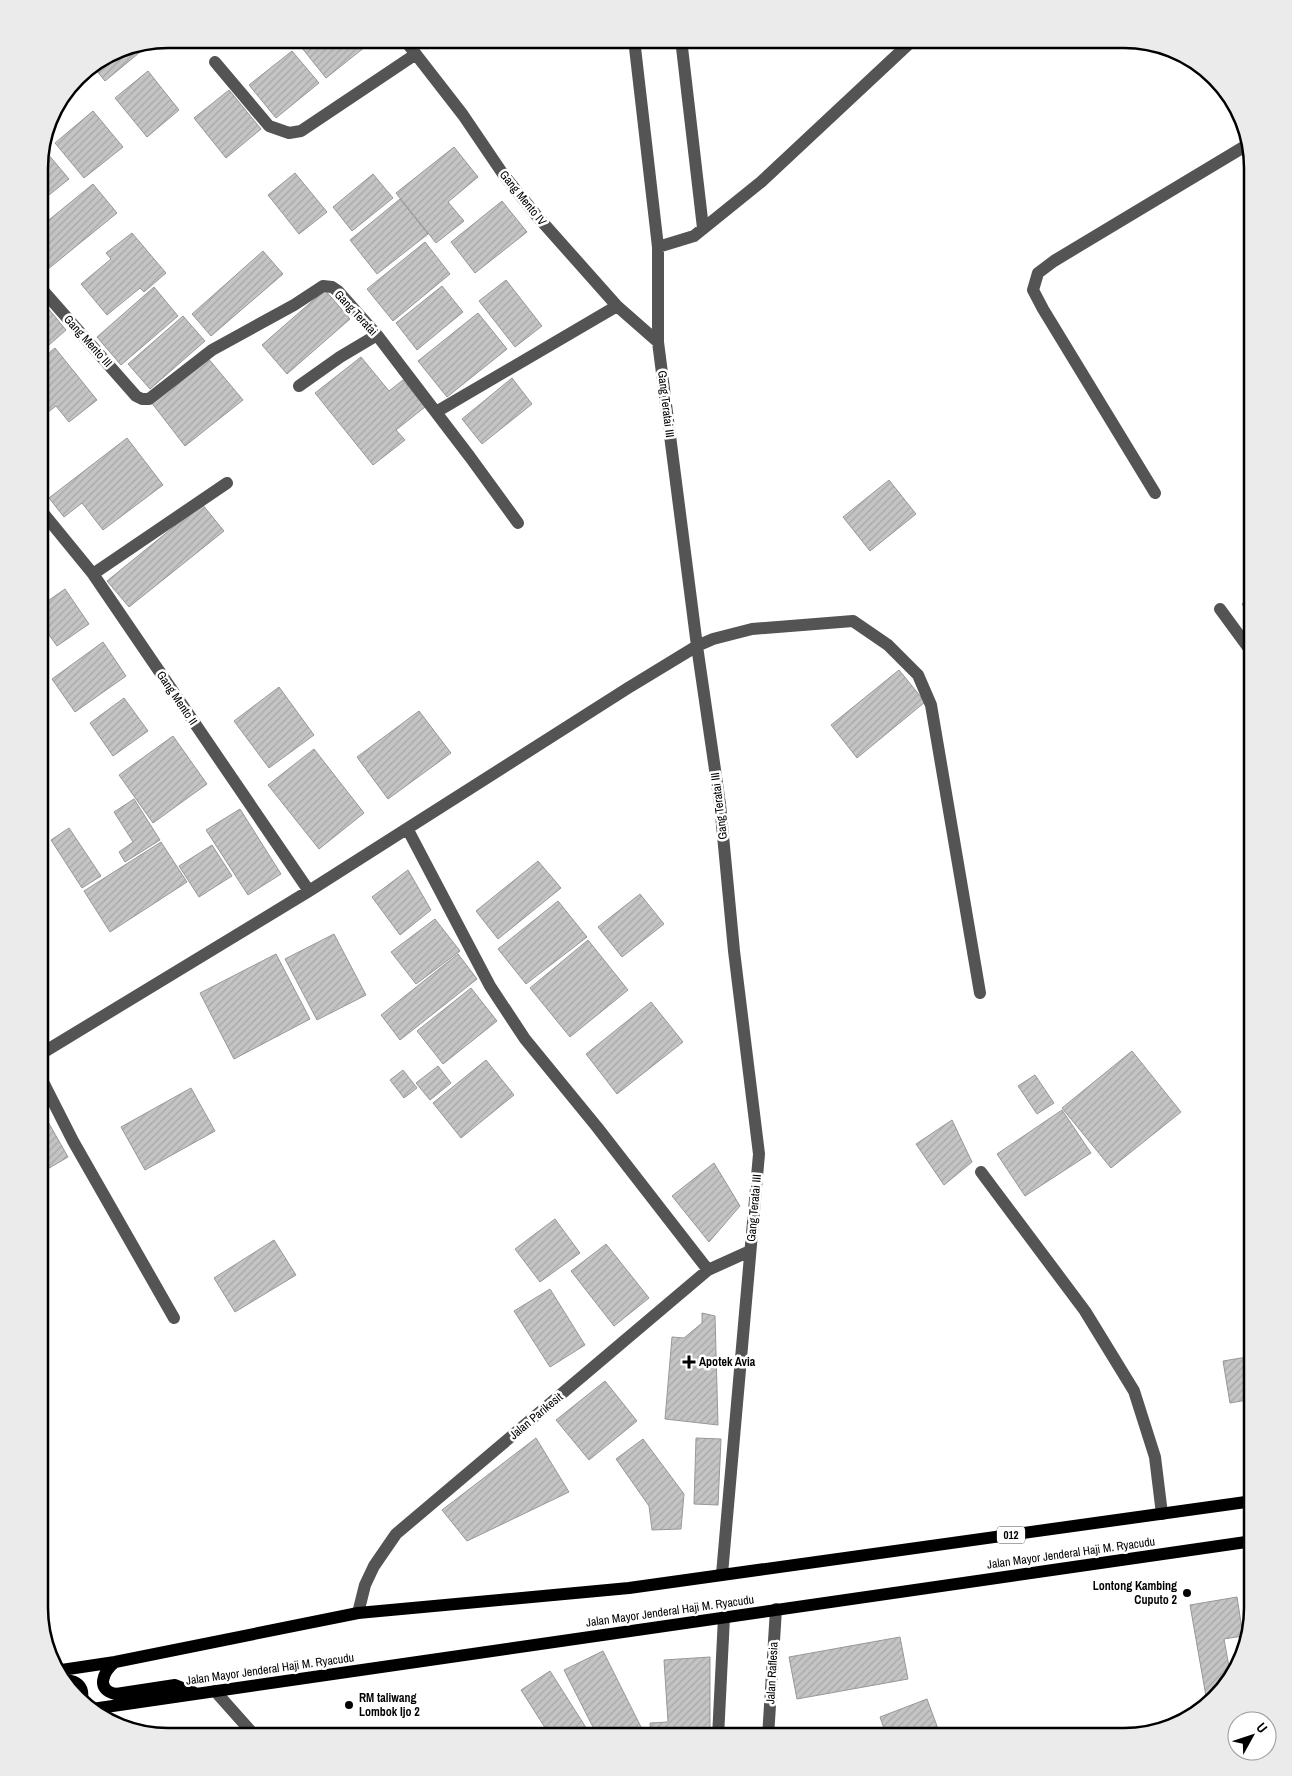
<svg xmlns="http://www.w3.org/2000/svg" width="1292" height="1776" viewBox="0 0 1292 1776" font-family="'Archivo Narrow',sans-serif">
<style>
.building{fill:url(#building-hatch);stroke:#989898}
.lines{fill:none;stroke-linecap:round;stroke-linejoin:round}
.minor{stroke:#545454;stroke-width:12}
.major{stroke:#000;stroke-width:12}
.poi-dot{fill:#000;stroke:#fff;stroke-width:2}
.labels{text-anchor:middle;dominant-baseline:central;stroke-width:5;stroke-linejoin:round;paint-order:stroke}
.shield{fill:#fff;stroke:#4c4c4c;stroke-width:1}
.shield-label{font-size:11px;font-weight:bold;fill:#000}
.street-label{font-size:12px;fill:#000;stroke:#fff}
.poi-label{font-size:12px;font-weight:bold;fill:#000;stroke:#fff;text-anchor:start}
.rim{fill:none;stroke:#000;stroke-width:2.5}
</style>
<defs>
<pattern id="building-hatch" width="6" height="6" patternUnits="userSpaceOnUse" patternTransform="scale(1.25)"><rect width="6" height="6" fill="#c4c4c4"/><path d="M-1 1l2-2M0 6l6-6M5 7l2-2" fill="none" stroke="#a7a7a7"/></pattern>
</defs>
<rect width="100%" height="100%" fill="#fff"/>
<path class="building" d="M304 39H375L326 78 298 43Z
M141 44 145 48 105 81 92 65 118 48Z
M292 51 319 83 276 118 249 85Z
M148 71 179 110 147 137 115 98Z
M229 90 261 129 226 158 194 118Z
M93 111 123 147 84 178 55 143Z
M42 147 69 179 39 203V159Z
M454 147 478 177 448 202 464 221 436 243 396 193Z
M295 173 327 212 299 234 268 195Z
M373 174 393 198 352 231 333 207Z
M93 184 117 213 42 274 39 270V228Z
M400 199 428 234 377 274 350 240Z
M502 201 527 232 475 273 451 242Z
M132 233 166 273 144 292 140 288 107 315 81 284 111 259 106 253Z
M425 242 450 274 393 321 367 289Z
M263 251 283 274 211 336 192 314Z
M506 280 542 326 515 347 479 301Z
M442 286 463 312 417 350 396 323Z
M154 287 178 316 121 365 97 337Z
M325 290 350 319 287 374 262 345Z
M47 307 66 330 49 345 39 334V313Z
M478 313 507 349 447 397 418 361Z
M183 316 205 341 150 389 128 364Z
M55 348 97 400 69 422 56 406 39 419V361Z
M207 357 243 400 185 446 151 402Z
M361 357 389 391 403 380 425 407 396 430 405 440 373 465 315 393Z
M512 378 532 404 482 444 462 419Z
M127 438 163 485 103 530 82 503 64 517 49 498Z
M889 480 916 514 870 551 843 517Z
M202 504 224 531 129 607 107 581Z
M65 589 89 624 57 646 39 621V607Z
M1253 596V622L1242 604Z
M103 642 126 676 75 712 52 679Z
M899 670 925 702 857 758 831 725Z
M279 687 314 735 269 768 234 721Z
M124 698 148 731 113 756 90 723Z
M419 711 451 753 388 799 357 757Z
M173 736 207 784 153 823 119 775Z
M314 749 364 813 319 849 268 785Z
M134 799 160 840 125 862 119 852 133 842 114 812Z
M240 809 281 874 248 895 206 830Z
M69 828 101 876 82 888 51 840Z
M161 842 187 882 110 932 84 891Z
M212 845 232 876 199 897 179 866Z
M538 861 561 888 498 939 476 911Z
M408 870 431 910 400 935 372 897Z
M640 894 664 924 622 957 598 927Z
M558 901 587 937 526 984 498 949Z
M435 919 460 951 416 984 391 952Z
M334 934 366 995 317 1020 285 959Z
M588 940 628 990 570 1037 530 988Z
M276 954 310 1019 234 1059 200 993Z
M458 954 477 979 400 1040 381 1015Z
M471 988 497 1021 443 1064 417 1031Z
M651 1002 683 1042 617 1094 586 1054Z
M1132 1051 1181 1112 1111 1168 1062 1108Z
M486 1060 514 1095 461 1138 433 1103Z
M438 1066 451 1083 430 1100 416 1083Z
M403 1070 417 1088 404 1098 390 1080Z
M1035 1075 1054 1103 1037 1114 1018 1086Z
M191 1088 215 1131 145 1170 121 1127Z
M39 1106 68 1157 39 1174Z
M1062 1110 1091 1153 1025 1196 997 1154Z
M952 1120 972 1162 944 1185 916 1144Z
M714 1163 740 1206 709 1242 672 1196Z
M555 1219 580 1253 540 1282 515 1249Z
M274 1240 296 1275 235 1312 214 1278Z
M606 1244 649 1298 614 1326 571 1271Z
M550 1289 585 1345 550 1367 514 1311Z
M702 1313 715 1316 718 1425 665 1419 672 1337 684 1338 702 1323Z
M1253 1356V1399L1230 1403 1223 1361Z
M605 1381 637 1421 589 1460 556 1420Z
M536 1438 569 1492 467 1541 442 1510Z
M696 1438 721 1439 718 1505 694 1504Z
M643 1439 684 1494 681 1529 652 1530 649 1506 616 1459Z
M1237 1597 1243 1636 1224 1639 1231 1678 1207 1702 1190 1605Z
M900 1637 908 1679 797 1699 789 1657Z
M603 1651 646 1737H598L564 1670Z
M710 1657V1737H651L650 1723 668 1722 664 1660Z
M550 1671 592 1737H551L521 1690Z
M927 1699 941 1737H887L880 1717Z"/>
<g class="lines">
<path class="minor" d="M404 39 463 115 503 174 537 216 617 306 658 342
M634 39 658 247V342L697 646 720 804 734 951 759 1154 722 1574
M681 39 703 228
M215 62 269 126 289 133 301 131 416 54
M658 247 694 236 761 182 914 39
M39 286 136 396 142 399H149L212 350 294 305 323 286 332 287 338 291 377 335 470 457 518 523
M299 386 340 357 377 335
M436 412 617 306
M1155 493 1043 309 1033 290 1038 273 1054 261 1247 145
M39 508 93 574 309 891
M93 574 227 483
M1220 609 1253 654
M408 830 490 986 525 1039 597 1127 708 1270
M39 1055 309 891 628 688 697 646 713 639 752 629 853 621 888 645 918 675 931 705 980 993
M39 1074 73 1141 174 1318
M981 1172 1085 1311 1134 1391 1155 1457 1162 1514
M358 1613 365 1585 374 1566 396 1534 708 1270 750 1251
M215 1691 256 1737
M718 1737 724 1617
M768 1737 776 1609"/>
<path class="major" d="M115 1662C103 1672 95 1690 116 1694L175 1685 195 1693
M55 1671 115 1662 358 1613 629 1588 1253 1501
M63 1681C76 1679 84 1686 82 1699
M92 1709 1253 1541"/>
</g>
<g class="poi-dot">
<path d="M686.5 1354.5h5v5h5v5h-5v5h-5v-5h-5v-5h5z"/>
<circle cx="1187" cy="1593" r="5"/>
<circle cx="349" cy="1705" r="5"/>
</g>
<g class="labels">
<rect class="shield" x="997" y="1526.5" width="28" height="17" rx="4"/>
<g class="shield-label">
<text x="1011" y="1535">012</text>
</g>
<g class="street-label">
<text transform="translate(523 198) rotate(51)">Gang Mento IV</text>
<text transform="translate(356 313) rotate(47)">Gang Teratai</text>
<text transform="translate(88 341) rotate(48)">Gang Mento III</text>
<text transform="translate(666 404) rotate(83)">Gang Teratai III</text>
<text transform="translate(177 698) rotate(56)">Gang Mento II</text>
<text transform="translate(719 806) rotate(-97)">Gang Teratai III</text>
<text transform="translate(754 1208) rotate(-85)">Gang Teratai III</text>
<text transform="translate(536 1416) rotate(-40)">Jalan Parikesit</text>
<text transform="translate(1071 1553) rotate(-8)">Jalan Mayor Jenderal Haji M. Ryacudu</text>
<text transform="translate(670 1611) rotate(-8)">Jalan Mayor Jenderal Haji M. Ryacudu</text>
<text transform="translate(270 1669) rotate(-8)">Jalan Mayor Jenderal Haji M. Ryacudu</text>
<text transform="translate(772 1673) rotate(-87)">Jalan Raflesia</text>
</g>
<g class="poi-label">
<text x="699" y="1362">Apotek Avia</text>
<text x="1177" y="1586" text-anchor="end">Lontong Kambing<tspan x="1177" dy="14">Cuputo 2</tspan></text>
<text x="359" y="1698">RM taliwang<tspan x="359" dy="14">Lombok Ijo 2</tspan></text>
</g>
</g>
<path d="M0 0H1292V1776H0ZM168 48H1124A120 120 0 0 1 1244 168V1608A120 120 0 0 1 1124 1728H168A120 120 0 0 1 48 1608V168A120 120 0 0 1 168 48Z" fill="#ebebeb" fill-rule="evenodd"/>
<path class="rim" d="M168 48H1124A120 120 0 0 1 1244 168V1608A120 120 0 0 1 1124 1728H168A120 120 0 0 1 48 1608V168A120 120 0 0 1 168 48Z"/>
<g transform="translate(1252 1736) rotate(50)"><circle r="24" fill="#ffffff" stroke="#999999"/>
<path d="M0-4L9 19L0 12L-9 19Z" fill="#000000"/>
<text y="-8" font-size="14" font-weight="bold" text-anchor="middle" fill="#000000">U</text>
</g>
</svg>
